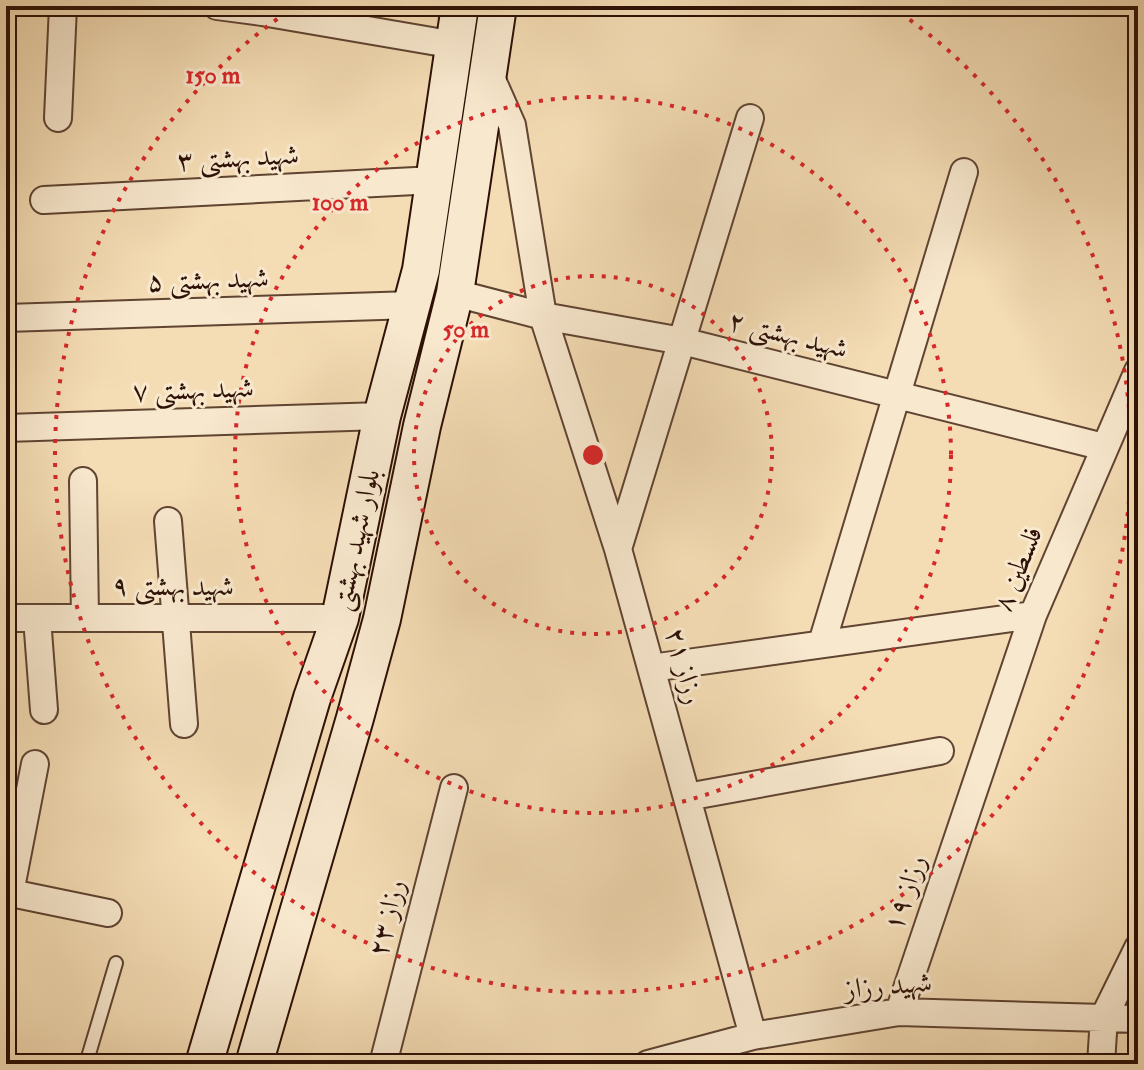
<svg xmlns="http://www.w3.org/2000/svg" width="1144" height="1070" viewBox="0 0 1144 1070" font-family="'IM FELL Double Pica',Amiri,serif">
<style>
.lines{fill:none;stroke-linecap:round;stroke-linejoin:round}
.service-casing{stroke:#5f4432;stroke-width:16}
.minor-casing{stroke:#5f4432;stroke-width:30}
.secondary-casing{stroke:#2d1106;stroke-width:40}
.service{stroke:#f8e8ce;stroke-width:12}
.minor{stroke:#f8e8ce;stroke-width:26}
.secondary{stroke:#f8e8ce;stroke-width:36}
.ring{fill:none;stroke:#d62828;stroke-width:4;stroke-dasharray:4 8}
.labels{text-anchor:middle;dominant-baseline:central;stroke-width:6;stroke-linejoin:round;paint-order:stroke}
.street-label{font-size:28px;fill:#2d1106;stroke:#f8e8ce}
.centre{fill:#d62828;stroke:#f8e8ce;stroke-width:4}
.ring-label{font-size:24px;text-anchor:middle;font-weight:bold;fill:#d62828;stroke:#f8e8ce;stroke-width:6;stroke-linejoin:round;paint-order:stroke}
</style>
<rect width="100%" height="100%" fill="#f4dcb4"/>
<filter id="stains"><feTurbulence type="fractalNoise" baseFrequency=".0025" numOctaves="4"/><feColorMatrix values="0 0 0 0 .2 0 0 0 0 .09 0 0 0 0 .02 0 0 0 .5 -.17"/></filter>
<radialGradient id="worn" r=".72"><stop offset=".6" stop-color="#630" stop-opacity="0"/><stop offset="1" stop-color="#630" stop-opacity=".3"/></radialGradient>
<g class="lines">
<defs>
<path id="service" d="M86 1064 116 963"/>
<path id="minor" d="M217 6 262 12V6
M262 12 455 45
M489 73 512 125 543 316 618 549 753 1036
M58 118 63 6
M44 200 435 180
M455 293 543 316 682 341 1104 447
M6 318 413 305
M6 428 382 416
M83 481 85 618
M168 521 184 724
M618 549 750 118
M6 618H340
M37 618 44 710
M822 643 964 172
M651 668 1033 615
M687 797 940 751
M6 892 108 913
M10 893 35 764
M899 1012 1033 615 1138 371
M383 1064 454 788
M648 1064 753 1036 899 1012 1138 1019
M1101 1064 1104 1017 1138 948"/>
<path id="secondary" d="M204 1064 312 698 340 618 382 416 421 270 460 6
M254 1064 355 718 382 619 422 426 455 293 498 6"/>
</defs>
<use href="#service" class="service-casing"/>
<use href="#minor" class="minor-casing"/>
<use href="#secondary" class="secondary-casing"/>
<use href="#service" class="service"/>
<use href="#minor" class="minor"/>
<use href="#secondary" class="secondary"/>
</g>
<g class="ring">
<circle cx="593" cy="455" r="179"/>
<circle cx="593" cy="455" r="358"/>
<path d="M890 6A538 538 0 1 1 296 6"/>
</g>
<g class="labels">
<g class="street-label">
<text transform="translate(238 158) rotate(-3)">شهید بهشتی ۳</text>
<text transform="translate(208 280) rotate(-2)">شهید بهشتی ۵</text>
<text transform="translate(788 335) rotate(14)">شهید بهشتی ۲</text>
<text transform="translate(193 390) rotate(-2)">شهید بهشتی ۷</text>
<text transform="translate(356 540) rotate(-78)">بلوار شهید بهشتی</text>
<text transform="translate(1018 569) rotate(-68)">فلسطین ۸</text>
<text x="173" y="586">شهید بهشتی ۹</text>
<text transform="translate(684 666) rotate(75)">رزاز ۲۱</text>
<text transform="translate(905 893) rotate(-71)">رزاز ۱۹</text>
<text transform="translate(387 918) rotate(-76)">رزاز ۲۳</text>
<text transform="translate(888 986) rotate(-5)">شهید رزاز</text>
</g>
</g>
<circle cx="593" cy="455" r="12" class="centre"/>
<g class="ring-label">
<text x="213" y="83">150 m</text>
<text x="340" y="210">100 m</text>
<text x="466" y="337">50 m</text>
</g>
<rect width="1144" height="1070" fill="none" stroke="#f4dcb4" stroke-width="32"/>
<rect x="8" y="8" width="1128" height="1054" fill="none" stroke="#2d1106" stroke-width="4"/>
<rect x="16" y="16" width="1112" height="1038" fill="none" stroke="#2d1106" stroke-width="2"/>
<rect width="100%" height="100%" filter="url(#stains)"/>
<rect width="100%" height="100%" fill="url(#worn)"/>
</svg>
